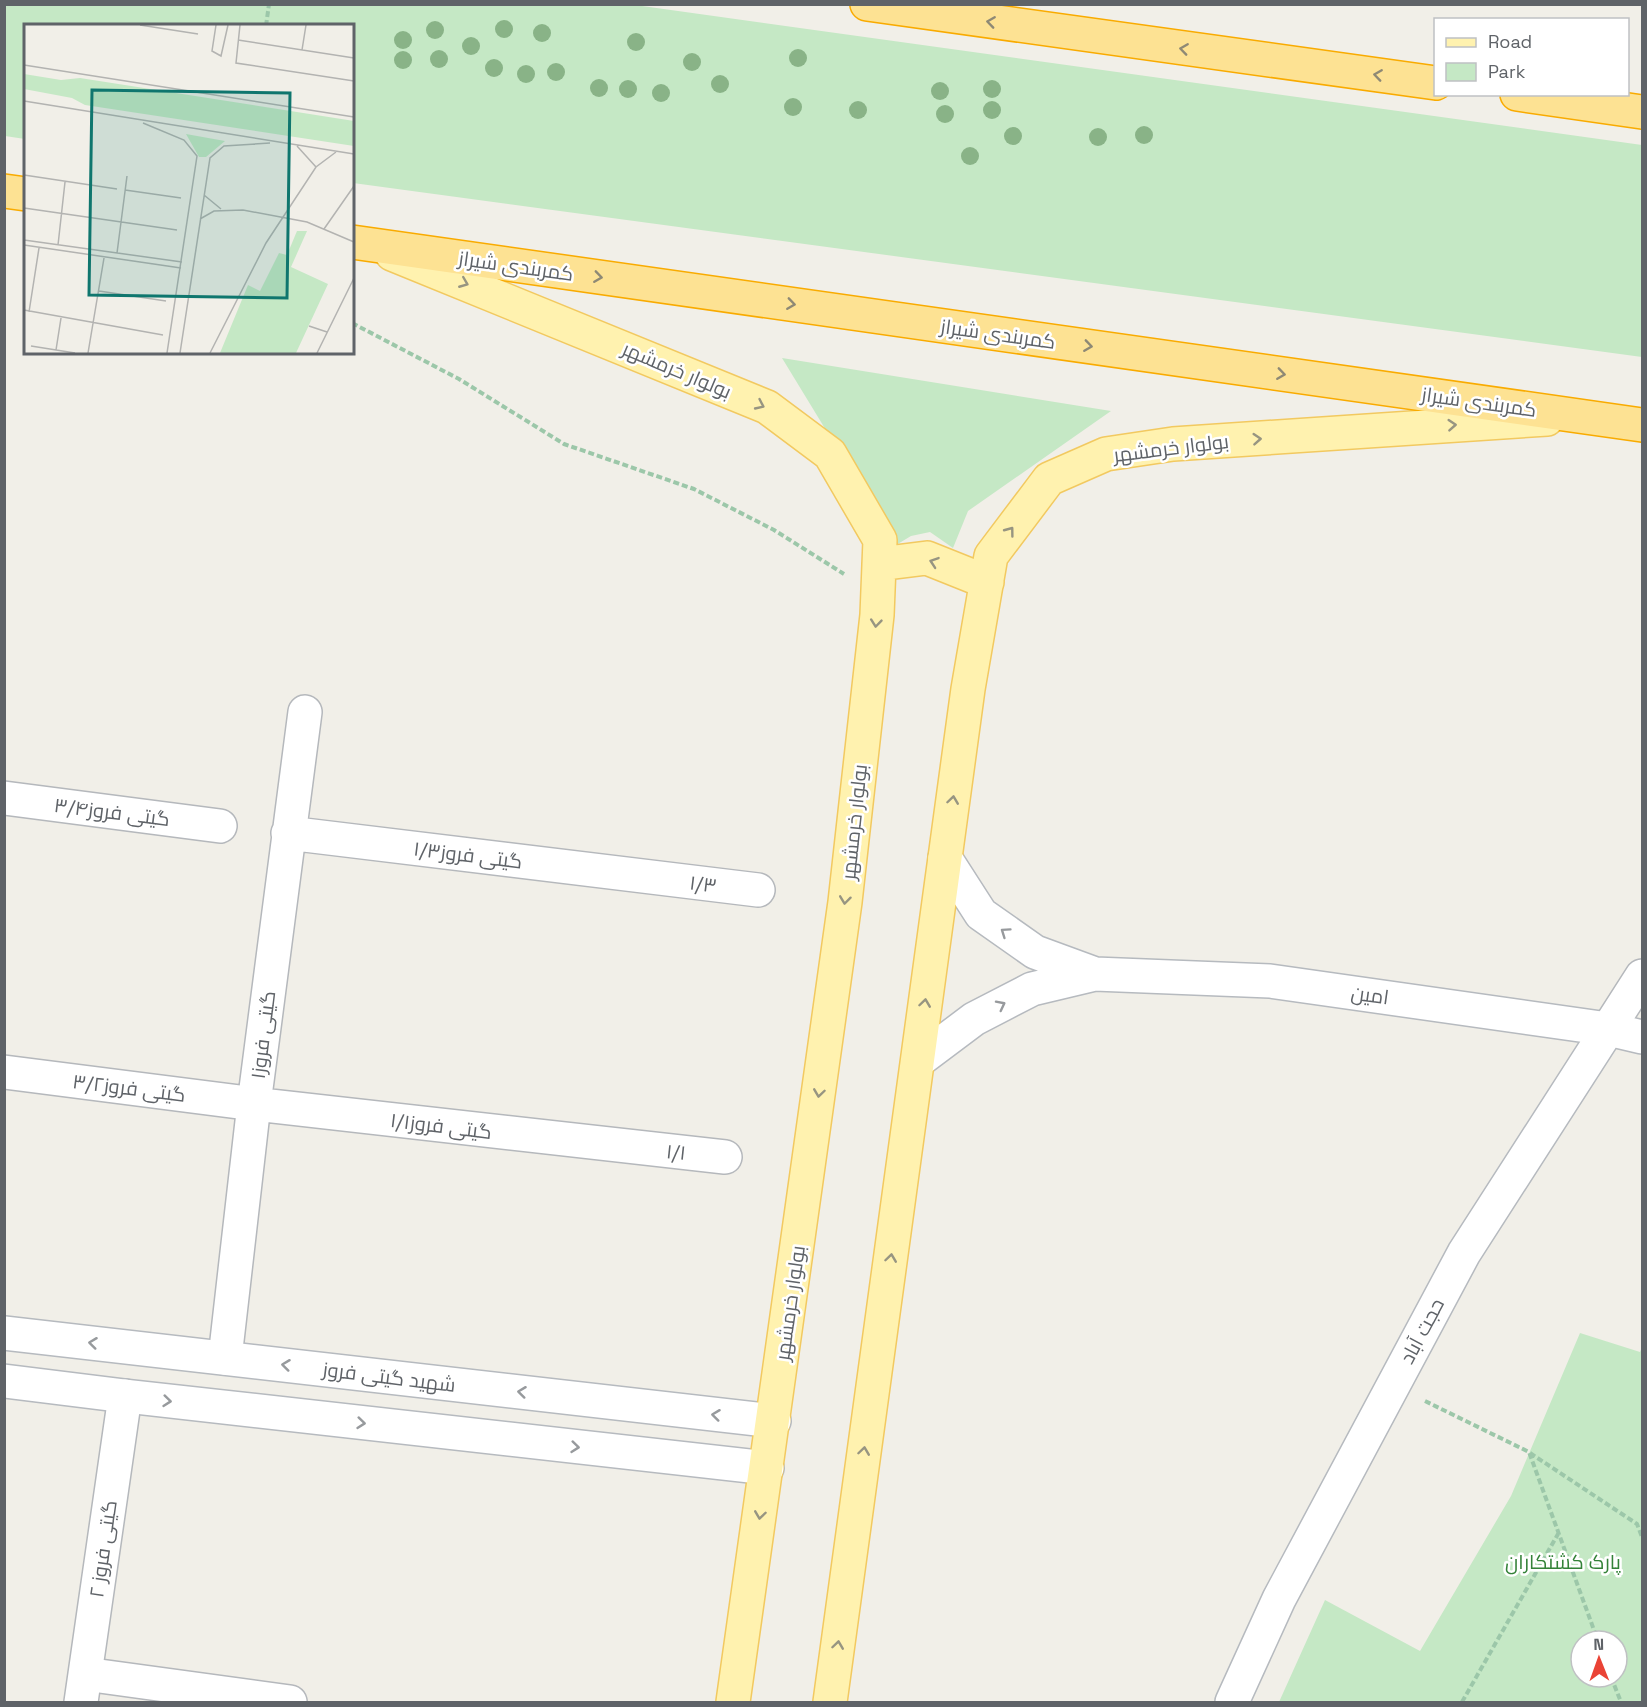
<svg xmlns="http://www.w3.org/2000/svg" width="1647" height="1707" viewBox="0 0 1647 1707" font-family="'Space Grotesk',Cairo,sans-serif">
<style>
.green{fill:#c5e8c5;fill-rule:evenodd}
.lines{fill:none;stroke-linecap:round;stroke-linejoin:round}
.street-casing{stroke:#b5b8bc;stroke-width:36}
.secondary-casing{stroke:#b6babf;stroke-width:36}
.primary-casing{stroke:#f2c960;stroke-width:36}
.highway-casing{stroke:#f9ab00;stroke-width:36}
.path{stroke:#9cc7a9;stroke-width:4;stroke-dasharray:6 3;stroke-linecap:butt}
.street{stroke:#fff;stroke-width:33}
.secondary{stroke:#fff;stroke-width:33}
.primary{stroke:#fff2af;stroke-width:33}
.highway{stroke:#fde293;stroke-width:33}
.tree{fill:#89b387}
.oneway{stroke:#8e8975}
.oneway2{stroke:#979581}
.oneway3{stroke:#979a9d}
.labels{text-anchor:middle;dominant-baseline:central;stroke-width:5;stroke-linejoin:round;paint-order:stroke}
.street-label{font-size:20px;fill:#5f6368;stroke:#fff}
.park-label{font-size:20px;fill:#348238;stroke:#fff}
.inset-road{fill:none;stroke:#b3b3b1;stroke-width:1.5}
.view{fill:#0f766e;fill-opacity:0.15;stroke:#0f766e;stroke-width:3}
.inset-edge{fill:none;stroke:#5f6368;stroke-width:3}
</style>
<rect width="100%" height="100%" fill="#f1efe8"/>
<path class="green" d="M5 4 635 5 1642 145V357L353 183 352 26H26L25 139 5 136Z
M782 358 1111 411 968 511 953 548 930 532 911 536 896 545Z
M1580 1333 1640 1352 1642 1347V1702H1279L1325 1600 1420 1651 1511 1496ZM1581 1641H1617V1677H1581Z"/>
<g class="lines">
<defs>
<path id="street" d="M4 798 220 826
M288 833 758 890
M1608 1029 1642 976
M4 1072 254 1104 725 1157
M225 1358 254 1104 305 712
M85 1674 290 1702
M81 1702 125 1396"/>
<path id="secondary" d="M945 858 981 914 1035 952 1095 974
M918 1061 974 1019 1032 989 1095 974 1270 981 1608 1029 1642 1037
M4 1333 774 1421
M4 1381 125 1396 767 1468
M1232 1702 1279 1599 1464 1253 1608 1029"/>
<path id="primary" d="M392 254 767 407 830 454 880 540 877 615 845 902 733 1702
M879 564 927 558 987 582
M830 1702 968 689 991 556 1049 479 1106 454 1173 444 1547 419"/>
<path id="highway" d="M867 4 1436 83
M1517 94 1642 112
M4 191 26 194
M352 242 1642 425"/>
</defs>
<use href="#street" class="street-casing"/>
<use href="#secondary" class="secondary-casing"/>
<use href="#primary" class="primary-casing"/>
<use href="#highway" class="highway-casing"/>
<path class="path" d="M266 26 269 4
M352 323 459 379 564 444 694 489 774 530 844 574
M1425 1401 1529 1452 1598 1641
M1530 1453 1637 1524 1642 1537
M1611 1677 1621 1702
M1462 1702 1558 1534"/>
<use href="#street" class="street"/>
<use href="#secondary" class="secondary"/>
<use href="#primary" class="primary"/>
<use href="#highway" class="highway"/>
</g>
<g class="tree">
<circle cx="504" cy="29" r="9"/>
<circle cx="435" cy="30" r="9"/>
<circle cx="542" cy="33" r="9"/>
<circle cx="403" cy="40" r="9"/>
<circle cx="636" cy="42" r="9"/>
<circle cx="471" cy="46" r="9"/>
<circle cx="798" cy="58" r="9"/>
<circle cx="439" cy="59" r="9"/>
<circle cx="403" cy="60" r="9"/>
<circle cx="692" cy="62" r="9"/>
<circle cx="494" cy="68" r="9"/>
<circle cx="556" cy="72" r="9"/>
<circle cx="526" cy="74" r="9"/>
<circle cx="720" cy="84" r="9"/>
<circle cx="599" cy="88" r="9"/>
<circle cx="628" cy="89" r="9"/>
<circle cx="992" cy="89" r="9"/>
<circle cx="940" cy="91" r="9"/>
<circle cx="661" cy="93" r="9"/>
<circle cx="793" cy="107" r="9"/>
<circle cx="858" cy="110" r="9"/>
<circle cx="992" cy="110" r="9"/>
<circle cx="945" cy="114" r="9"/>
<circle cx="1144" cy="135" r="9"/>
<circle cx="1013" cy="136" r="9"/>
<circle cx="1098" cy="137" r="9"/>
<circle cx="970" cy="156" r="9"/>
</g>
<defs><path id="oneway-chevron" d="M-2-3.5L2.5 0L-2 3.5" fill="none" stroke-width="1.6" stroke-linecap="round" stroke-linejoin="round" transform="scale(1.5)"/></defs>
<g class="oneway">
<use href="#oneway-chevron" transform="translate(991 22) rotate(-172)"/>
<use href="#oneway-chevron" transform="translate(1184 49) rotate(-172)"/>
<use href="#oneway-chevron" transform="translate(1378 75) rotate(-172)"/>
<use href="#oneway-chevron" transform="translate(598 277) rotate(8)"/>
<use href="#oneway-chevron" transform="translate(791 304) rotate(8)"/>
<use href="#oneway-chevron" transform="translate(1088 346) rotate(8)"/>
<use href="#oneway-chevron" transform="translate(1281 374) rotate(8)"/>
</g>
<g class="oneway2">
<use href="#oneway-chevron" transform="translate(464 283) rotate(22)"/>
<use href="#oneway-chevron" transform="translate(760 405) rotate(25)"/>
<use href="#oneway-chevron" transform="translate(1452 425) rotate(-4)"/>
<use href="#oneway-chevron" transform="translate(1257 439) rotate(-4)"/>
<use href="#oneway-chevron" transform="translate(1010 531) rotate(-53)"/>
<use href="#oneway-chevron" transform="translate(934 562) rotate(-161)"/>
<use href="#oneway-chevron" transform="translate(876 623) rotate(96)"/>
<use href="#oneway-chevron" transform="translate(953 800) rotate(-82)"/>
<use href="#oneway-chevron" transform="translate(845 900) rotate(97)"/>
<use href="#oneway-chevron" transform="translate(925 1003) rotate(-82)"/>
<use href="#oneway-chevron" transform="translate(819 1093) rotate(98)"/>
<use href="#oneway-chevron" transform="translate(891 1258) rotate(-82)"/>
<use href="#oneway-chevron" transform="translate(864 1451) rotate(-82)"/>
<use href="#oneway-chevron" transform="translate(760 1515) rotate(98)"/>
<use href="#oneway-chevron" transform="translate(838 1645) rotate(-82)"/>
</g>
<g class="oneway3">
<use href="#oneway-chevron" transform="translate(1005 932) rotate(-145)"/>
<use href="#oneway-chevron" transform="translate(1001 1005) rotate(-27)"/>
<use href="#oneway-chevron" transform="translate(93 1343) rotate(-173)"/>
<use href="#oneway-chevron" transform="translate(286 1365) rotate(-173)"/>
<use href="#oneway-chevron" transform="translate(522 1392) rotate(-173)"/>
<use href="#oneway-chevron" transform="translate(167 1401) rotate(6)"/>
<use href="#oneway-chevron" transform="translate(716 1415) rotate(-173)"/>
<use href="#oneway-chevron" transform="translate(361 1423) rotate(6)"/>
<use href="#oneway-chevron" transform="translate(575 1447) rotate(6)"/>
</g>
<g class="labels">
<g class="street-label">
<text transform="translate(516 266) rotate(8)">کمربندی شیراز</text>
<text transform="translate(998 334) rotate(8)">کمربندی شیراز</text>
<text transform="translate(677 370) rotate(23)">بولوار خرمشهر</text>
<text transform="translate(1479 402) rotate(8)">کمربندی شیراز</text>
<text transform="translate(1171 448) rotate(-7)">بولوار خرمشهر</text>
<text transform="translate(112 812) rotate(7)">۳/۴گیتی فروز</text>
<text transform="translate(854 822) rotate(-84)">بولوار خرمشهر</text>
<text transform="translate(468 855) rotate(7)">۱/۳گیتی فروز</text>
<text transform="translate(703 884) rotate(7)">۱/۳</text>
<text transform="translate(1370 995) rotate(8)">امین</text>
<text transform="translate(263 1035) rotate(-83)">۱گیتی فروز</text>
<text transform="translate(129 1088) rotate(7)">۳/۲گیتی فروز</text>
<text transform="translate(441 1126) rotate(7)">۱/۱گیتی فروز</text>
<text transform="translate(676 1152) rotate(6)">۱/۱</text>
<text transform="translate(790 1303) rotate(-82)">بولوار خرمشهر</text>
<text transform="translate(1422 1331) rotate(-62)">حجت آباد</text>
<text transform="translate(389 1377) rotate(7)">شهید گیتی فروز</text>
<text transform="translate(103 1549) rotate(-82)">گیتی فروز ۲</text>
</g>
<g class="park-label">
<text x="1563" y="1562">پارک کشتکاران</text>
</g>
</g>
<g transform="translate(24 24)">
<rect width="330" height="330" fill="#f1efe8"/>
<path d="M0 50 37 56 56 54 330 97V122L61 81 48 74 0 65ZM162 110 201 117 182 133H175ZM273 207H283L267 243 304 260 272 329H196L224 261 236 267 255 229 263 231Z" fill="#c5e8c5"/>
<path class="inset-road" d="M116 1 174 10M192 1 188 27 197 32 204 1M216 1 212 39 330 57M214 16 330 34M278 26 282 1M0 41 330 93M0 77 330 130M119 99 160 116 173 132 143 329M273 122 292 143M0 151 93 165M101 166 157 174M180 171 197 185M0 184 153 206M176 195 190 187 219 186 283 198 330 218M300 205 330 162M0 216 158 238M0 221 157 244M34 221 41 158M93 229 103 152M75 267 142 277M0 286 139 311M5 288 15 224M285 302 303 308M7 322 51 329M32 326 37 294M64 329 80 234M156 329 186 134 200 122 246 119M186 329 242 219 292 143 312 128M293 329 330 254"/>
<path class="view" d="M68 66 266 69 263 274 65 271Z"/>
<rect width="330" height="330" class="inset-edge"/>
</g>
<rect width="1647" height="1707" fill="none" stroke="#5f6368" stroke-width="12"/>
<rect x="1434" y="18" width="195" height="78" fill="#ffffff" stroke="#bfc1c3" stroke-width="1.5"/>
<rect x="1446" y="38" width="30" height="9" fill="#fff2af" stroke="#bfc1c3" stroke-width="1.5"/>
<text x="1488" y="48" font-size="18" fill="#5f6368">Road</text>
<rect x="1446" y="63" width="30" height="18" fill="#c5e8c5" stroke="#bfc1c3" stroke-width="1.5"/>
<text x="1488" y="78" font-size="18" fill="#5f6368">Park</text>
<g transform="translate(1599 1659) rotate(359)"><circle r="28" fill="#ffffff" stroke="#bfc1c3" stroke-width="1.5"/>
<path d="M0-4.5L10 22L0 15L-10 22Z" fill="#ea4335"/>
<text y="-9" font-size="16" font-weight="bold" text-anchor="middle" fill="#5f6368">N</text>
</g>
</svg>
